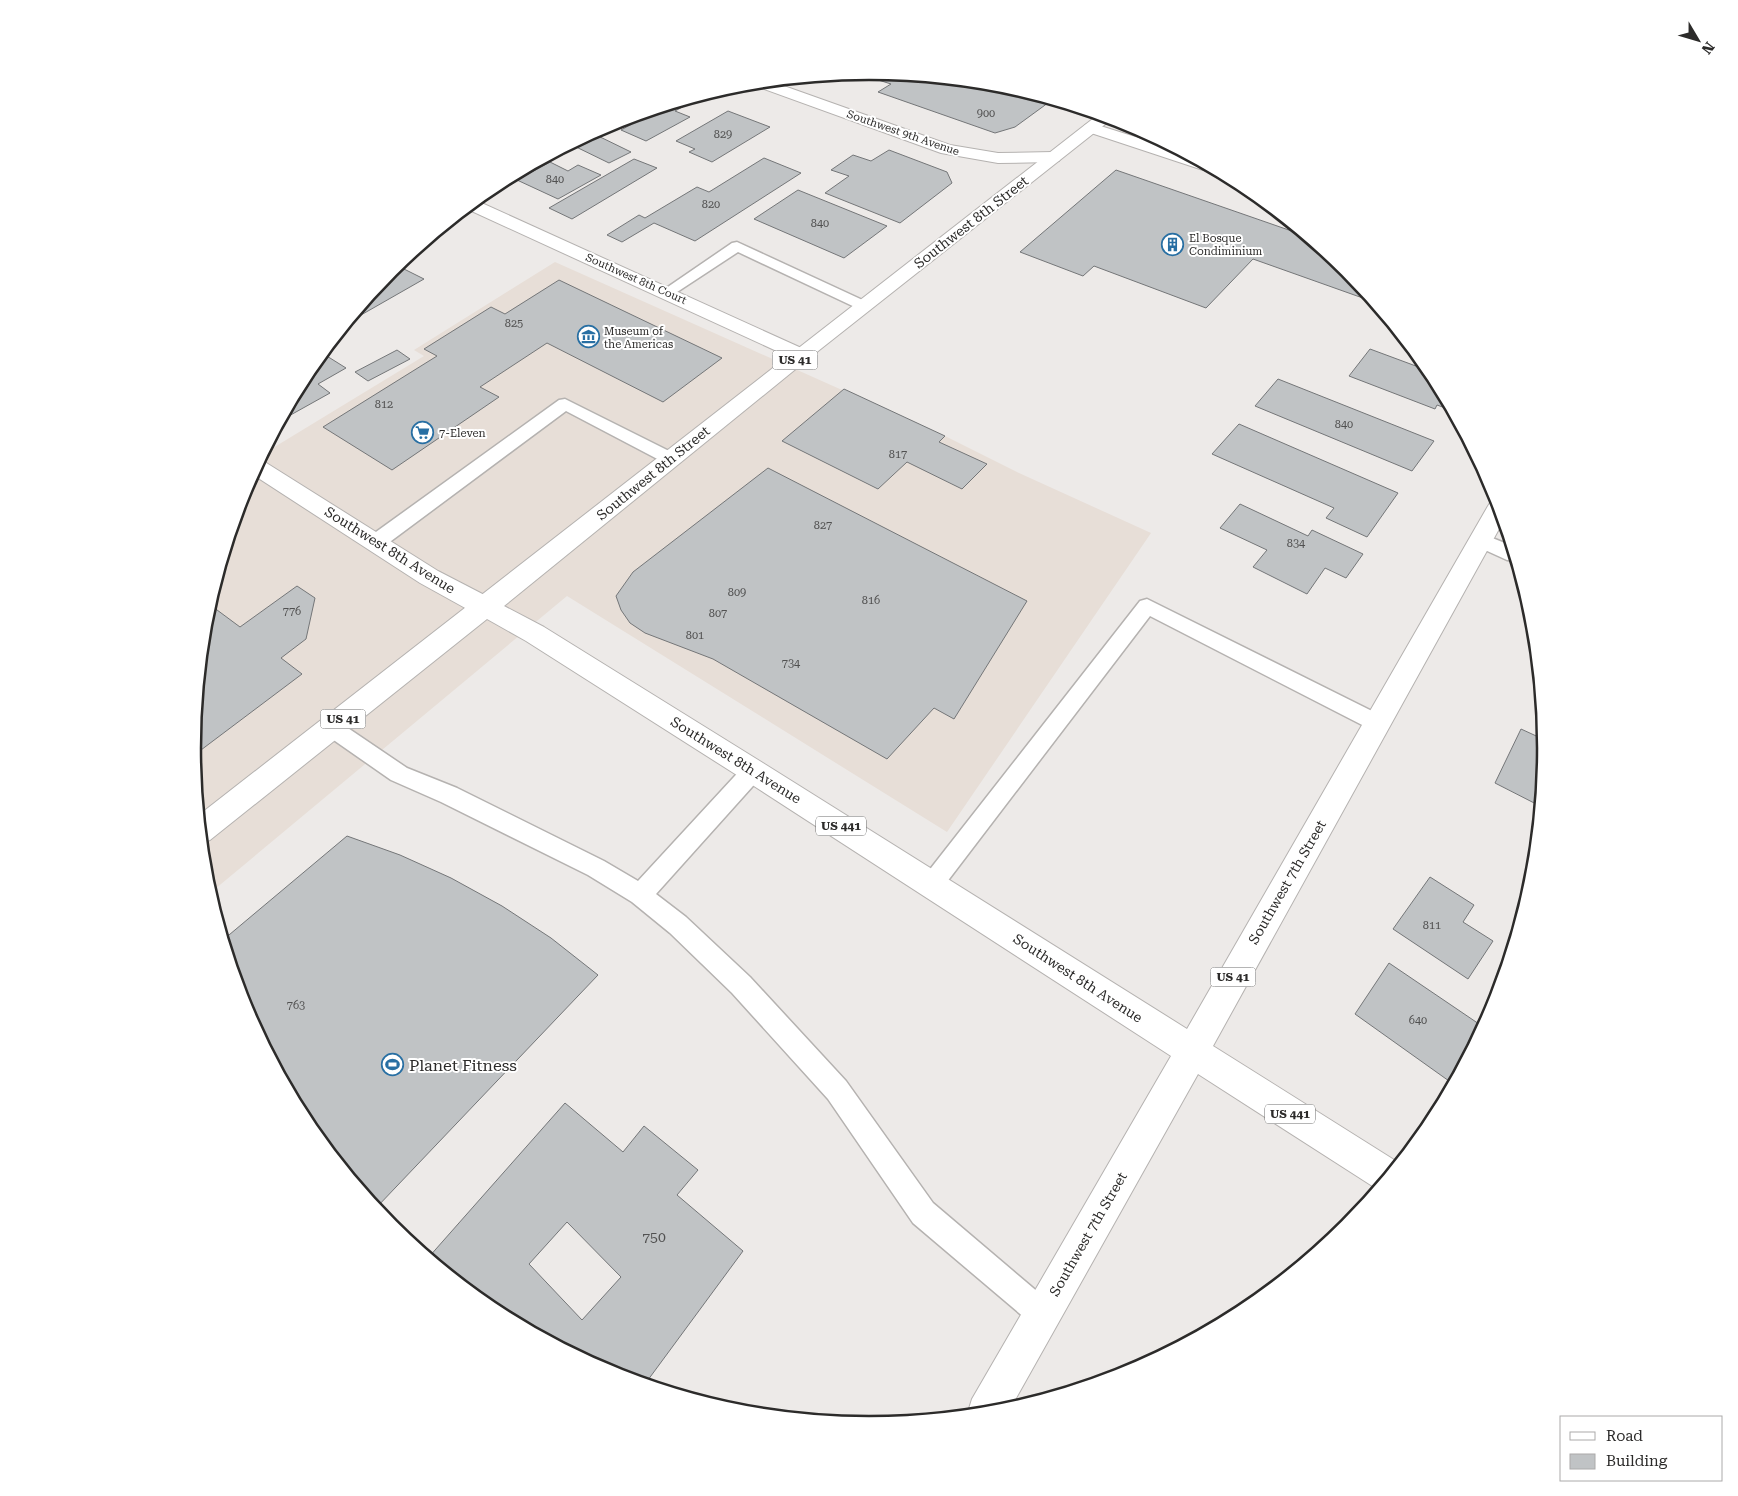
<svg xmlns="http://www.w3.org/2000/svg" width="1738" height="1496" viewBox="0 0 1738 1496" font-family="'Roboto Serif',serif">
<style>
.built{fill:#e7ded7}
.building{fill:#c0c3c5;stroke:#747678;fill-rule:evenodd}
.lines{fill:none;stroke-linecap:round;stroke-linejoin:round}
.lane-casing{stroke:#b5b2b0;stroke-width:3}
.street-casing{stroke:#b5b2b0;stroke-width:2}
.secondary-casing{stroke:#b5b2b0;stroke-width:2}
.primary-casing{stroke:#b5b2b0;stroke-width:2}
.lane{fill:#fff;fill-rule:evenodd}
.street{fill:#fff;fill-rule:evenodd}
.secondary{fill:#fff;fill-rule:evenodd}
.primary{fill:#fff;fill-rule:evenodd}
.labels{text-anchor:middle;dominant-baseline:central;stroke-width:4;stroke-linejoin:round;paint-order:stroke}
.number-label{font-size:11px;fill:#515151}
.far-street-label{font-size:11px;fill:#2c2b2a;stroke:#fff}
.far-poi-label{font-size:11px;fill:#2c2b2a;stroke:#fff;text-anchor:start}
.shield{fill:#fff;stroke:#6b6b6a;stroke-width:1}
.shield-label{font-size:12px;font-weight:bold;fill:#2c2b2a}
.street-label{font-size:14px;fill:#2c2b2a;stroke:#fff}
.near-number-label{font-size:14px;fill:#515151}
.near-poi-label{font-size:16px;fill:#2c2b2a;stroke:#fff;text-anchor:start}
.rim{fill:none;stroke:#2c2b2a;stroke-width:2.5}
</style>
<rect width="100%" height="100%" fill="#edeae8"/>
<path class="built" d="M555 262 945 436 1019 473 1151 533 947 832 567 596 209 894 205 880 192 748 205 616 244 489 263 454 424 356 414 350Z"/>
<path class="building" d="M881 72 1001 84 1052 100 1015 127 995 133 878 92 891 84 872 78Z
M696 97 699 98 675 111 690 117 646 141 621 130 632 124 621 119Z
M728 111 770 127 712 162 689 152 695 149 676 141Z
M592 133 631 152 609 163 570 144Z
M889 150 947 172 952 183 900 223 825 193 849 176 831 170 853 155 871 161Z
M764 158 801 173 695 241 654 223 622 242 607 235 639 215 645 218 697 187 709 192Z
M634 159 657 168 572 219 549 208Z
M550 162 568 171 578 165 601 175 558 199 517 180Z
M1116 170 1306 236 1348 270 1374 302 1253 259 1206 308 1094 266 1083 276 1020 252Z
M798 190 887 226 844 258 754 219Z
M396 265 424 279 361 315 356 312Z
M559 280 722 358 663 402 547 343 480 387 499 397 392 470 323 427 437 356 424 349 491 307 505 314Z
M1370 349 1432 372 1451 410 1437 405 1435 409 1349 376Z
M397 350 410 359 368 381 355 372Z
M322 353 346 368 318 384 330 393 287 417 284 415 306 372Z
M1278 379 1434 441 1412 471 1255 406Z
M844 389 945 436 939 442 987 464 962 489 907 462 878 489 782 441Z
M1239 424 1398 493 1367 537 1326 518 1334 508 1212 454Z
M768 468 1027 601 954 719 934 708 887 759 713 659 645 633 630 623 621 610 616 596 633 572Z
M1240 504 1308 536 1312 530 1363 554 1346 578 1325 568 1307 594 1253 567 1267 550 1220 528Z
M297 586 315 598 306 639 281 658 302 674 193 756 205 616 209 604 240 627Z
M1521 729 1545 740 1540 806 1495 783Z
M347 836 400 855 451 878 502 906 551 938 598 975 376 1208 306 1124 244 1007 223 940Z
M1430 877 1474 905 1463 922 1493 941 1468 979 1393 929Z
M1389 963 1482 1026 1449 1081 1355 1014Z
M565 1103 623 1152 644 1126 698 1170 677 1195 743 1251 645 1384 610 1373 493 1311 428 1258ZM567 1222 621 1277 582 1320 529 1264Z"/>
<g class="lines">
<defs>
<path id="lane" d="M737 242 869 303 872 306 869 309H859L738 252 671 296H661L659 293 732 243Z
M565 399 677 455 680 459 677 463 671 465 665 463 566 411 383 547 376 549 369 547 367 542 369 537 559 400Z
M1480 533 1512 546 1516 561 1507 560 1474 545 1471 540 1474 535Z
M1147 599 1384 717 1387 723 1384 729 1377 731 1370 729 1150 616 940 891 932 894 924 891 920 884 924 877 1140 601Z
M332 720 339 722 407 768 457 788 604 861 638 881 745 765 753 762 761 765 764 771 761 777 656 894 686 917 750 977 846 1081 933 1203 1052 1304 1057 1314 1052 1324 1042 1329 1032 1324 913 1223 828 1099 732 993 670 933 632 902 588 875 441 802 391 780 325 734 322 728 325 722Z"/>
<path id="street" d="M770 81 950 145 998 153 1053 152 1059 153 1061 157 1059 161 1053 162 998 163 941 153 753 85 751 83Z
M1091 123 1183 152 1215 169 1209 171 1203 170 1085 131 1083 128 1085 125Z
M475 200 808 351 811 355 808 359 801 361 794 359 465 208Z"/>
<path id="secondary" d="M260 459 438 571 494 600 497 607 494 614 485 616 476 614 420 583 252 474Z"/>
<path id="primary" d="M1099 114 1113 118 808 359 504 606 544 627 763 763 1187 1029 1488 506 1492 500 1497 499 1504 520 1213 1046 1399 1163 1377 1189 1198 1074 1010 1409 967 1415 972 1399 1171 1056 743 779 526 641 487 619 210 840 202 843 199 815Z"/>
</defs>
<use href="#lane" class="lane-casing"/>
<use href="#street" class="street-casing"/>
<use href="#secondary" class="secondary-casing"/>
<use href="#primary" class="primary-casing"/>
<use href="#lane" class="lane"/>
<use href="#street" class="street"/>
<use href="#secondary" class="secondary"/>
<use href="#primary" class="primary"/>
</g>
<defs>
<symbol id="building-ring" viewBox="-11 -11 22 22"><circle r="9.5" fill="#fff" stroke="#286fa3" stroke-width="1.5"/><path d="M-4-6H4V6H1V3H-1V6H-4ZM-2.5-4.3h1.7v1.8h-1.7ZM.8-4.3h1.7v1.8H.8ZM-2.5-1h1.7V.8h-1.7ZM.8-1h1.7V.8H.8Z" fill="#286fa3"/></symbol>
<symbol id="museum-ring" viewBox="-11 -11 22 22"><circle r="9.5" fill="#fff" stroke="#286fa3" stroke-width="1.5"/><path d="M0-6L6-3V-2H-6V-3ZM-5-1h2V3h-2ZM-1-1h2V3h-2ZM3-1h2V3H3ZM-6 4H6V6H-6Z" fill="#286fa3"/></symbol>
<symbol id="supermarket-ring" viewBox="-11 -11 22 22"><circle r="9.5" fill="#fff" stroke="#286fa3" stroke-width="1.5"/><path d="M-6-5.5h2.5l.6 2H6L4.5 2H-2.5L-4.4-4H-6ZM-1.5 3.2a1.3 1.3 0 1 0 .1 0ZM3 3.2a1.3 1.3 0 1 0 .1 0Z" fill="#286fa3"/></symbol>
<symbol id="stadium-ring" viewBox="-11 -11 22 22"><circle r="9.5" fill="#fff" stroke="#286fa3" stroke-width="1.5"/><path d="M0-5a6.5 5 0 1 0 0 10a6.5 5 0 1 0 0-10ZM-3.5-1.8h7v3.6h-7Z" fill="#286fa3"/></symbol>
</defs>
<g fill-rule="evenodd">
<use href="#building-ring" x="1160" y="232" width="25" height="25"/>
<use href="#museum-ring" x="576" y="324" width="25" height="25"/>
<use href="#supermarket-ring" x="410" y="420" width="25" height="25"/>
<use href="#stadium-ring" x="380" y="1052" width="25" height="25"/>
</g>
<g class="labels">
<g class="number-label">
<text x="986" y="113">900</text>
<text x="723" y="134">829</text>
<text x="555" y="179">840</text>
<text x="711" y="204">820</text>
<text x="820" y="223">840</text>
<text x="514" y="323">825</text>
<text x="384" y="404">812</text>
<text x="1344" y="424">840</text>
<text x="898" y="454">817</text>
<text x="823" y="525">827</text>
<text x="1296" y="543">834</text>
<text x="737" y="592">809</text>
<text x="871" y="600">816</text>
<text x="292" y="611">776</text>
<text x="718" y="613">807</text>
<text x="695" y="635">801</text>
<text x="791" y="663">734</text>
<text x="1432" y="925">811</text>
<text x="296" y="1005">763</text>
<text x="1418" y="1020">640</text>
</g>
<g class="far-street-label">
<text transform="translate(903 133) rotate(19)">Southwest 9th Avenue</text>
<text transform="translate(636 279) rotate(24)">Southwest 8th Court</text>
</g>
<g class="far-poi-label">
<text x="1189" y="238">El Bosque<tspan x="1189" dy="13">Condiminium</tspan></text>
<text x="604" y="331">Museum of<tspan x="604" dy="13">the Americas</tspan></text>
<text x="439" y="433">7-Eleven</text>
</g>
<g class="shield">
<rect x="772.5" y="350.5" width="45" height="19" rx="4"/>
<rect x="320.5" y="709.5" width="45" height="19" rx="4"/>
<rect x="816" y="816.5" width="50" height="19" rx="4"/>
<rect x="1210.5" y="967.5" width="45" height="19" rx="4"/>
<rect x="1265" y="1104.5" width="50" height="19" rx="4"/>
</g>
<g class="shield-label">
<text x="795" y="360">US 41</text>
<text x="343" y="719">US 41</text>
<text x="841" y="826">US 441</text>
<text x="1233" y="977">US 41</text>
<text x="1290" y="1114">US 441</text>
</g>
<g class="street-label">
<text transform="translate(971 222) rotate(-38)">Southwest 8th Street</text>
<text transform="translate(653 473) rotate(-39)">Southwest 8th Street</text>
<text transform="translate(390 550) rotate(32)">Southwest 8th Avenue</text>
<text transform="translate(736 760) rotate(32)">Southwest 8th Avenue</text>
<text transform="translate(1287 882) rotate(-60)">Southwest 7th Street</text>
<text transform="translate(1078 978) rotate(33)">Southwest 8th Avenue</text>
<text transform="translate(1088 1234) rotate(-60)">Southwest 7th Street</text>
</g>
<g class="near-number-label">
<text x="654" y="1237">750</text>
</g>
<g class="near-poi-label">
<text x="409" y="1065">Planet Fitness</text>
</g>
</g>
<path d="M0 0H1738V1496H0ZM201 748a668 668 0 1 1 1336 0a668 668 0 1 1-1336 0Z" fill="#fff" fill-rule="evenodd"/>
<path class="rim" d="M201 748a668 668 0 1 1 1336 0a668 668 0 1 1-1336 0Z"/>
<rect x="1560" y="1416" width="162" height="65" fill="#ffffff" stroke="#abaaaa"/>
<rect x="1570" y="1432" width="25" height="8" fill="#ffffff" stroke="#abaaaa"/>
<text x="1606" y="1441" font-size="15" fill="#2c2b2a">Road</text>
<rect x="1570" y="1454" width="25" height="15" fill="#c0c3c5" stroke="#abaaaa"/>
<text x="1606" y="1466" font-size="15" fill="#2c2b2a">Building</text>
<g transform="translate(1698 40) rotate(128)" stroke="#ffffff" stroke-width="4" paint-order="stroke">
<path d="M0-4L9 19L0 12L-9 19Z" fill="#2c2b2a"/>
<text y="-8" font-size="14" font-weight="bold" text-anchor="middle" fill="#2c2b2a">N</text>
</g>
</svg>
